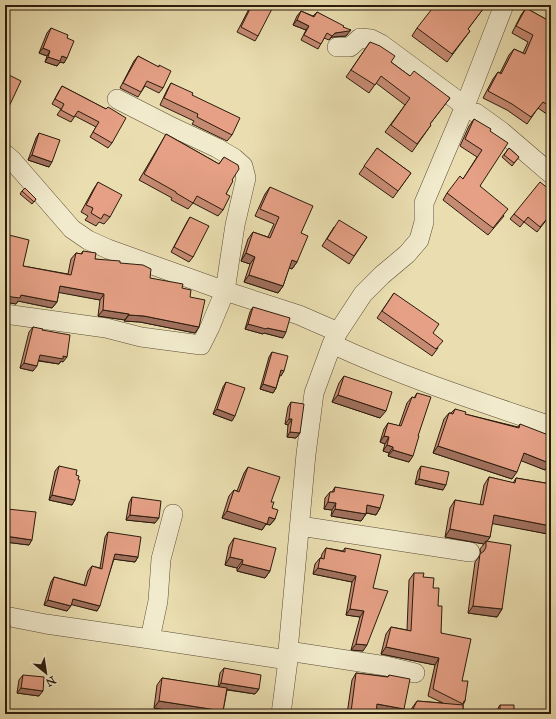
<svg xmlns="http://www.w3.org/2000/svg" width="556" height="719" viewBox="0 0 556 719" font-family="'IM FELL Great Primer',serif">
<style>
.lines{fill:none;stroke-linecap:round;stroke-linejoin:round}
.minor-casing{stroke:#5b4c35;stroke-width:20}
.minor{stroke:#f1eacc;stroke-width:19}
.wall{fill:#c58a72;stroke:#2b1b0c}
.shaded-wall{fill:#a0705d;stroke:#2b1b0c}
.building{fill:#e5a085;stroke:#2b1b0c}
</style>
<rect width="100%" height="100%" fill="#eadeb0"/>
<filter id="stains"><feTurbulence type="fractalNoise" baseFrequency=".005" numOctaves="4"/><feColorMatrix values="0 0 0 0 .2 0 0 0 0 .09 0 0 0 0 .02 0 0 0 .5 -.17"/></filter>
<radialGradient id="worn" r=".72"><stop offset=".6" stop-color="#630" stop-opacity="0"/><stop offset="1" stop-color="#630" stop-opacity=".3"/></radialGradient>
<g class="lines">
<defs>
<path id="minor" d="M337 47H350L360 38 371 39 381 44 465 106
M476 113 501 131 551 174
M5 154 12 160 72 229 88 240 108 249 225 291 299 315 338 332
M5 314 106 328 141 337 201 345 210 327 225 291 235 225 246 178 243 166 234 158 217 148 168 125 117 99
M332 344C403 377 477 401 551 426
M300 526 470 552
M5 616 46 624 150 639 288 660
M150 639 158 601 161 559 173 514
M288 651 386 666 415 673
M281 714 288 660V651L306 454 314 393 332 344 338 332 363 294 382 275 407 254 419 240 424 222V203L465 106 504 5"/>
</defs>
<use href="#minor" class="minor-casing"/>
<use href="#minor" class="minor"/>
</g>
<path class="wall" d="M251 5H269L258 36 255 41 237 32Z
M486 5 468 29 470 31 447 62 412 36 417 28Z
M526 8 551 22V117L538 108 527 124 507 110 483 98 493 79 498 72 500 73 509 55 514 49 523 53 528 42 512 33 521 15Z
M301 11 313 16 317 12 343 27 348 34 346 36 332 37 329 40 324 38 318 49 301 40 306 30 293 25 297 16Z
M51 28 67 38 64 63 60 62 57 66 45 62 47 56 39 53 47 33Z
M370 42 391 62 410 76 450 98 430 124 431 125 412 152 385 132 405 105 376 83 369 93 346 77Z
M138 56 158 67 163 88 159 93 145 86 138 97 120 88 134 61Z
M171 83 192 95 232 135 227 141 192 124 194 121 160 105 167 90Z
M62 86 106 109 112 143 108 148 90 137 96 127 75 116 71 122 57 115 61 109 52 104 59 91Z
M474 119 490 131 480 186 504 216 488 235 443 200 447 193 463 179 477 157 460 146 469 126Z
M39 133 49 167 28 160 36 138Z
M166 134 219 164 224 157 232 180 226 194 223 210 218 216 193 203 188 209 171 200 172 198 139 180 162 141Z
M377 148 411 173 393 198 359 174Z
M509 148 519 157 512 166 502 157Z
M98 182 110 217 104 224 99 222 96 226 85 220 88 216 81 212 93 190Z
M270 187 301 233 297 262 292 269 289 268 283 286 278 293 244 282 250 264 241 261 248 239 253 232 268 237 274 224 255 216 265 194Z
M22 191 36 199 32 204 20 194Z
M546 196 551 214 537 232 524 222 520 227 510 219 514 214Z
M190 217 193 257 189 262 171 252 187 222Z
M334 227 367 237 349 264 322 246Z
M5 234 23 266 68 274 71 259 76 253 81 254 83 251 95 259 120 263 150 278 182 288 190 297 199 327 195 333 140 322 124 321 125 320 98 316 100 300 59 292 57 302 52 308 18 301 16 304 5 302Z
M394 293 433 333 438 348 432 356 377 318Z
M253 307 283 338 264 333 263 334 245 329 250 312Z
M33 327 42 330 63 362 61 361 59 364 38 361 33 371 20 368 29 332Z
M272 352 281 376 280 375 276 388 273 393 260 389 269 357Z
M344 376 380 418 332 402 339 383Z
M226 382 232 421 213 414 223 387Z
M417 393 409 462 388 456 389 453 383 451 385 444 380 442 384 429 388 423 399 426 407 403 412 397 414 398Z
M291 402 300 433 296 438 287 437 288 425 285 424 288 407Z
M455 409 465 414 518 427 520 424 549 463 545 470 521 460 512 479 433 453 444 419 449 413H451Z
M59 466 76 475 72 505 49 500 55 471Z
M421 466 443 490 415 484 418 471Z
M248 467 271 502 272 508 275 519 270 525 266 524 262 530 222 518 229 496 234 490 237 491 244 473Z
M489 477 513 483 516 478 551 484V537L547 535 548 534 492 523 490 537 486 542 502 609 497 617 468 613 475 562 481 554 480 549 484 544 445 537 450 508 455 500 480 505 484 485Z
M335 487 380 508 376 515 366 513V514L361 521 331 516 332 510 324 509 325 498 330 492H332Z
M132 497 155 523 126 520 129 503Z
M7 509 29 545 5 542V511Z
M108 532 138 557 135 562 114 559 97 611 71 604 67 611 44 605 51 582 54 577 84 585 88 571 92 566 100 568 105 537Z
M234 538 270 571 265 578 237 571V568L225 565 229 546Z
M326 548 343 551 345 548 373 588 363 651 351 650 360 617 346 615 352 582 313 574 315 564 320 558H321L322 554Z
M414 573 423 577 433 588 438 606 441 633 462 681 465 701 463 705V714H409L412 708 417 701 443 703 428 696 435 665 381 654 386 634 391 627 407 630 409 580Z
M224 668 259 689 255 694 227 690 223 711 221 714H190L154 708 157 685 162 678 218 687 220 673Z
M356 673 388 677 389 675 376 711V714H347L352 680Z
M23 675 39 696 17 693 19 680Z
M500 705 514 714H497V710Z"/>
<path class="shaded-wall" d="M297 20 309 26 306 30 293 25Z
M351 30 346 36 332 37 329 40 332 36 335 33Z
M43 48 50 51 47 56 39 53Z
M62 56 67 58 64 63 60 62 57 66 45 62 48 57Z
M32 155 52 162 49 167 28 160Z
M246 253 255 257 250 264 241 261Z
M292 260 297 262 292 269 287 267Z
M249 275 283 286 278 293 244 282Z
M60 286 104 294 100 300 56 292Z
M5 295H21L57 302 52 308 18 301 16 304 5 302Z
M103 310 129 314 125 320 98 316Z
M129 315 144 316 199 327 195 333 140 322 124 321Z
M248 324 286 332 283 338 264 333 263 334 245 329Z
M40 355 63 356 67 357 63 362 61 361 59 364 36 360Z
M24 363 37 366 33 371 20 368Z
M281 370 284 371 281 376 278 375Z
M263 384 276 388 273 393 260 389Z
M338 395 386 411 380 418 332 402Z
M217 409 235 416 232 421 213 414Z
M289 419H292L288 425 285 424Z
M290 432 300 433 296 438 287 437Z
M384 436 389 437 385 444 380 442Z
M387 445 393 447 389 453 383 451Z
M438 446 517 472 512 479 433 453Z
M393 450 413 456 409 462 388 456Z
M524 453 549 463 545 470 519 460Z
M419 479 446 485 443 490 415 484Z
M52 495 75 500 72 505 49 500Z
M328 502 336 503 332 510 324 509Z
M367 505 380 508 376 515 363 512Z
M335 509 366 514 361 521 331 516Z
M227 511 269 517 275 519 270 525 266 524 262 530 222 518Z
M130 515 159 518 155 523 126 520Z
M494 515 551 526V529L548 534 489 523Z
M450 529 490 537 486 543V541L484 544 445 537Z
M5 536 32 540 29 545 5 542Z
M115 554 138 557 135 562 112 559Z
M230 557 243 560 237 568 225 565Z
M242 564 270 571 265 578 237 571Z
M318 568 356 576 352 582 313 574Z
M73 599 100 606 97 611 69 604Z
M48 600 71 606 67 611 44 605Z
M473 606 502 609 497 617 468 613Z
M350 609 364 611 360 617 346 615Z
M356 644 367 645 363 651 351 650Z
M386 647 439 658 435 665 381 654Z
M221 683 259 689 255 694 218 688Z
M21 688 43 691 39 696 17 693Z
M159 701 223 711 221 714H190L154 708Z
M377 704 404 709 400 714H393L372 710Z
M413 709 421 711 418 714H409Z
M351 712 365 714H350Z"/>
<path class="building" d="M252 5H269L273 7 258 36 241 27Z
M435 5H486L468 29 470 31 452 54 417 28Z
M526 8 551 22V107L543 102 531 117 512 104 488 91 498 72 501 74 514 49 525 54 533 35 516 26Z
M301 11 314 17 317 12 344 26 343 27 351 30 349 31 335 33 332 36 327 33 321 44 304 35 309 26 297 20Z
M51 28 68 35 67 38 74 41 67 58 62 56 60 61 48 57 50 51 43 48Z
M370 42 380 46 395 56 391 62 410 76 414 71 450 98 430 124 431 125 417 144 391 125 410 98 381 76 375 85 351 70Z
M138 56 159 67V65L171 71 163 88 147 81 141 92 123 83Z
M5 73 21 81 5 115Z
M171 83 193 93 192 95 240 118 232 135 197 117 198 114 164 98Z
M62 86 106 109 108 107 126 118 112 143 93 132 99 122 78 111 74 117 61 110 64 104 55 99Z
M474 119 491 129 490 131 508 143 480 186 508 209 493 228 447 193 460 176 463 179 482 150 465 139Z
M39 133 60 140 52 162 32 155Z
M166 134 219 164 224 157 238 165 239 169 232 180 233 181 226 194 230 196 223 210 197 196 193 203 176 193V192L144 174Z
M377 148 411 173 398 191 364 166Z
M509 148 519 157 514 163 504 155Z
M98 182 122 195 110 217 104 214 101 219 91 213 93 208 86 205Z
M540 182 550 190 546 195 551 199V214L540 227 528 217 524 222 514 214Z
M270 187 313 206 301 233 308 236 297 262 292 260 283 286 249 275 255 257 246 253 253 232 270 238 279 217 260 209Z
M25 188 36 199 34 202 22 191Z
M190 217 209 226 193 257 174 247Z
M339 220 367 237 354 256 327 239Z
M5 234 29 240 23 266 71 275 76 253 82 254 83 251 96 253 95 259 120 261V263L143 265 151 269 150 278 183 284 182 288 191 290 190 297 205 300 199 327 144 316 129 315V314L103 310 104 294 60 286 57 302 21 295 20 298 12 297 5 295V276L6 272H5Z
M394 293 439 324 433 333 443 341 436 349 382 311Z
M253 307 290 318 286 332 267 328 266 329 248 324Z
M5 319 7 320 5 328Z
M33 327 43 329 42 330 70 335 67 357 63 356V359L40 355 37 366 24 363Z
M272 352 288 356 284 371 281 370 276 388 263 384Z
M344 376 392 392 386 411 338 395Z
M226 382 245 388 235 416 217 409Z
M417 393 431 397 418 436H419L413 456 393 450V447L387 445 389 437 384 436 388 423 401 426 412 397 415 398Z
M291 402 304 404 300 433 290 432 292 419H289Z
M455 409 466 412 465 414 519 428 520 424 551 436V459L549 463 524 453 517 472 438 446 449 413 453 414Z
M59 466 77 470 76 475 79 476 78 480H80L75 500 52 495Z
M421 466 449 472 446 485 419 479Z
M248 467 280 477 271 502H274L272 508 278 510 275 519 269 517 267 524 227 511 234 490 239 492Z
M489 477 515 483 516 478 551 484V526L494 515 490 537 450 529 455 500 483 505Z
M335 487 384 495 380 508 367 505 366 514 335 509 336 503 328 502 330 492H334Z
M132 497 161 501 159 518 130 515Z
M7 509 36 512 32 540 5 536 6 523H5Z
M108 532 141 537 138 557 115 554 100 606 73 599 71 606 48 600 54 577 86 586 92 566 102 569Z
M234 538 276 548 270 571 242 564 243 560 230 557Z
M486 541 511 545 502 609 473 606 480 554 484 551 486 547Z
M326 548 345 552V548L381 555 373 588 388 591 367 645 356 644 364 611 350 609 356 576 318 568 320 558 324 559Z
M414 573H424L423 577 434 578 433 588H439L438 606H442L441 633 471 639 462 681H468L465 701H464L463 704 433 689 439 658 386 647 391 627 411 631Z
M5 624 10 625 8 633 5 632Z
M224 668 261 675 259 689 221 683Z
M356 673 388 677 389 675 410 679 404 709 377 704 376 714H365L351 712Z
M23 675 44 677 43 691 21 688Z
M162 678 227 688 223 711 159 701Z
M417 701 463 705V714H420L421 711 413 709Z
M500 705H514V714H500Z
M307 711 326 714H307Z"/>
<rect width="556" height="719" fill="none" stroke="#eadeb0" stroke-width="20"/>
<rect x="6" y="6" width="544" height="707" fill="none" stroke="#2b1b0c" stroke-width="2"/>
<rect x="10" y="10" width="536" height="699" fill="none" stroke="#2b1b0c"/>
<g transform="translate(46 673) rotate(150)" stroke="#f1eacc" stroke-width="3" paint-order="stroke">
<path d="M0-3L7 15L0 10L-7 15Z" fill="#2b1b0c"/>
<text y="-6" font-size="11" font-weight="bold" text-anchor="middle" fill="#2b1b0c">N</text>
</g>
<rect width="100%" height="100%" filter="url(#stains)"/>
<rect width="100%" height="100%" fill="url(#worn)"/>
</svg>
